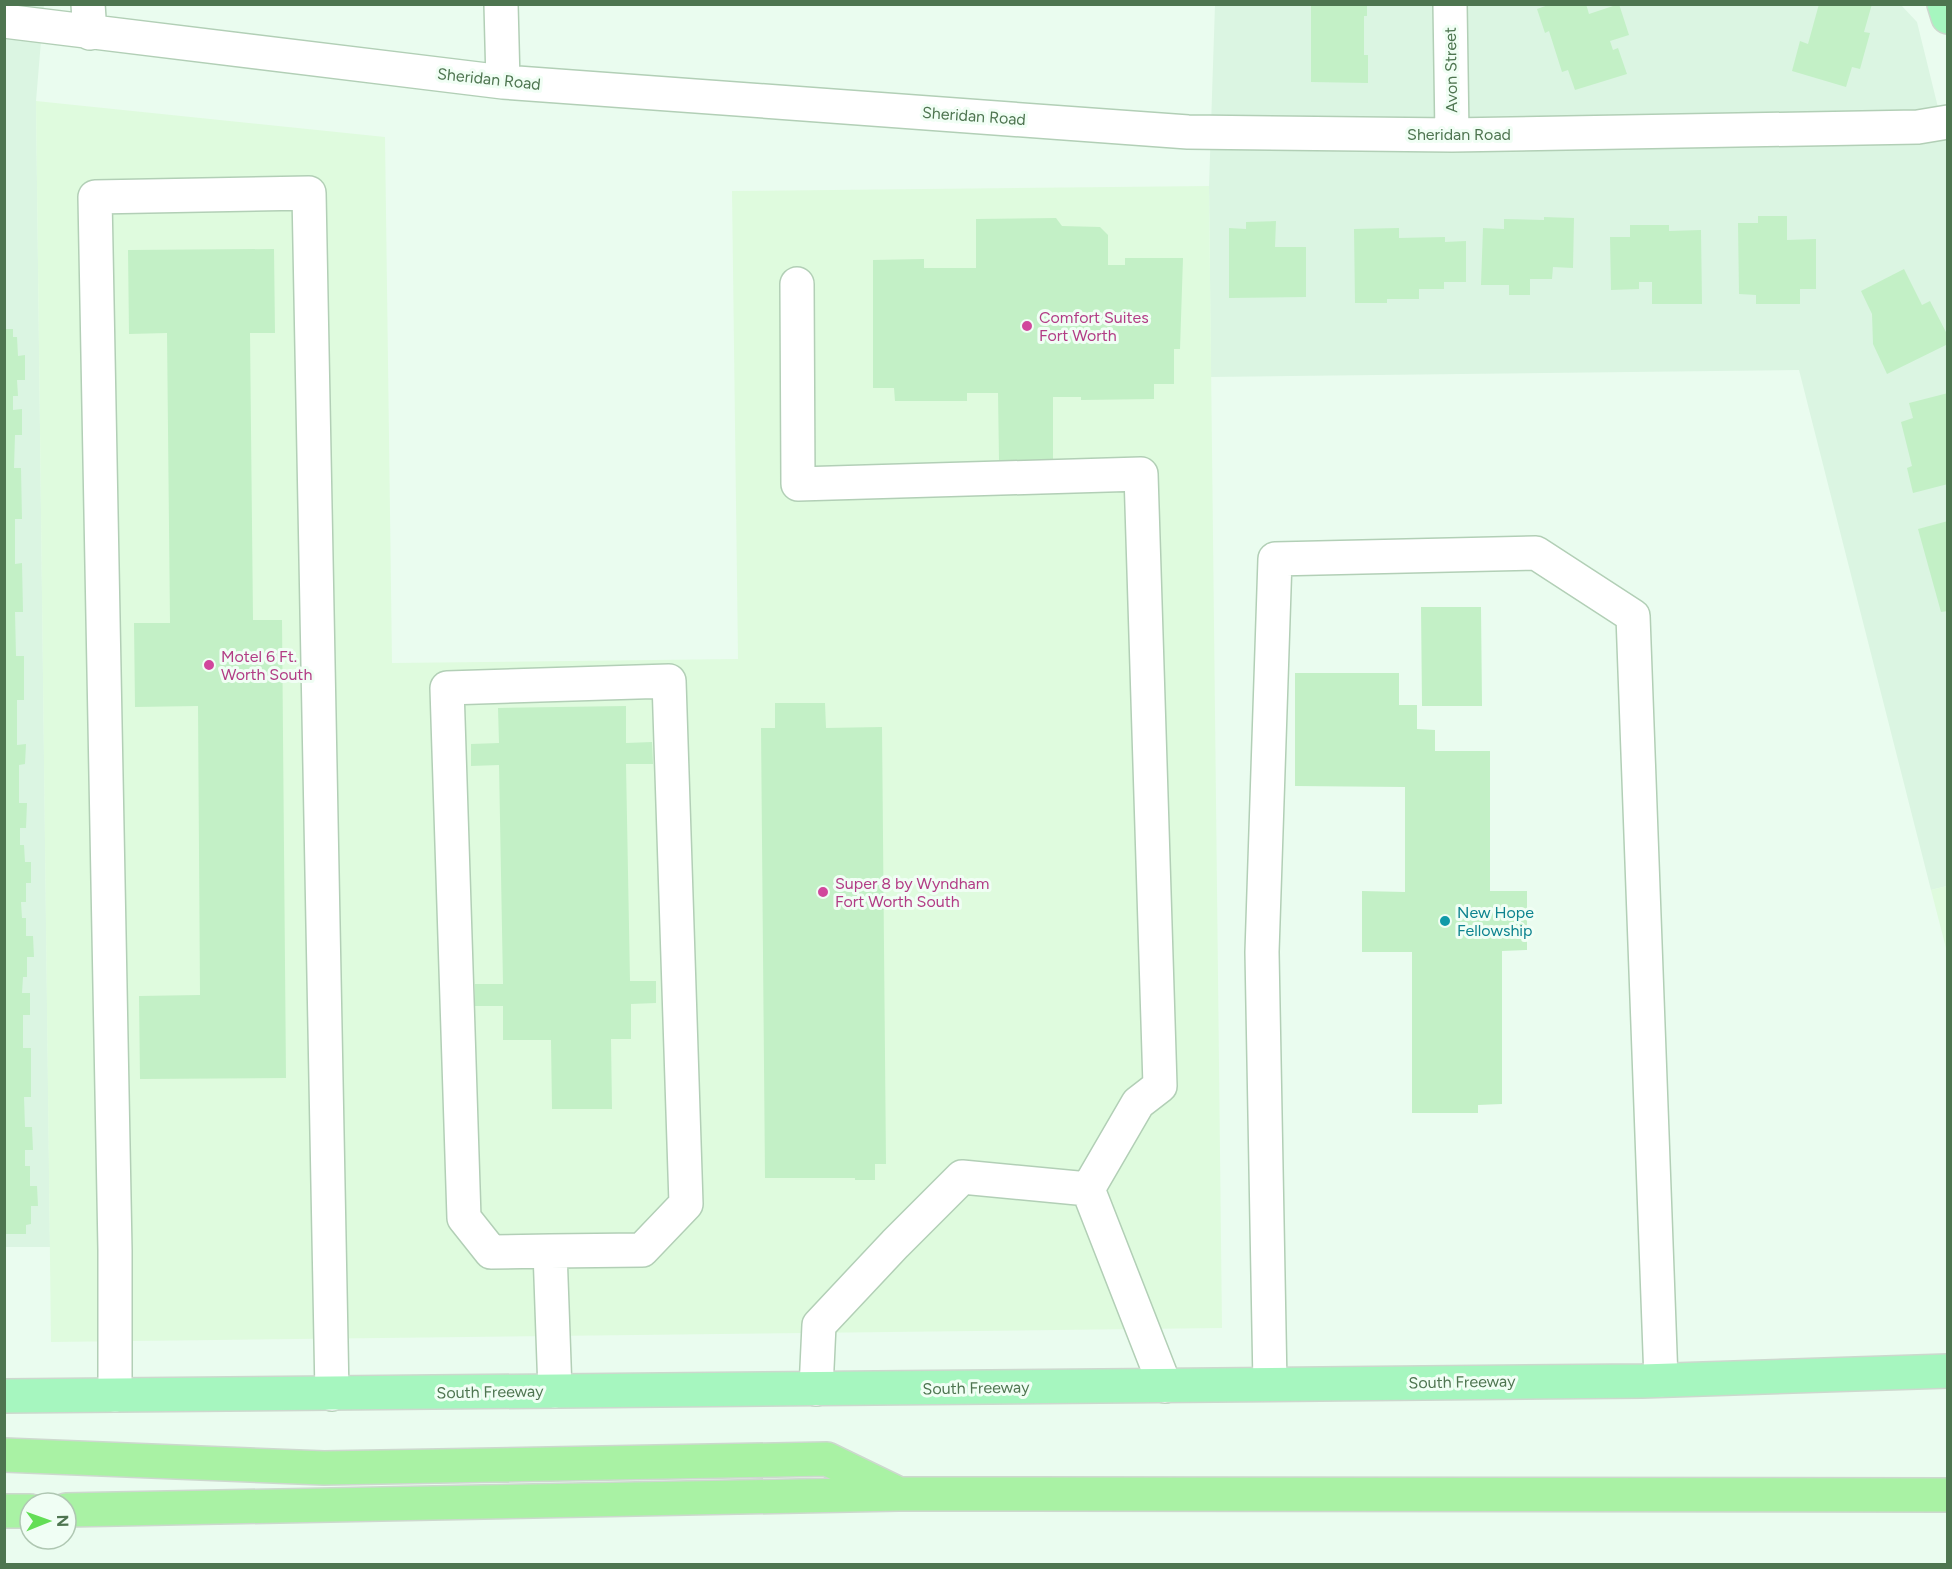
<svg xmlns="http://www.w3.org/2000/svg" width="1952" height="1569" viewBox="0 0 1952 1569" font-family="Figtree,sans-serif">
<style>
.residential{fill:#dbf5e2}
.commercial{fill:#dffbde}
.building{fill:#c3f0c6}
.lines{fill:none;stroke-linecap:round;stroke-linejoin:round}
.minor-casing{stroke:#b2cfb6;stroke-width:36}
.major-casing{stroke:#cdd8ce;stroke-width:36}
.highway-casing{stroke:#cdd8ce;stroke-width:36}
.minor{stroke:#fff;stroke-width:33}
.major{stroke:#a6f6bf;stroke-width:33}
.highway{stroke:#a9f2a4;stroke-width:33}
.hotel-dot{fill:#d1479c;stroke:#f0fef4;stroke-width:2}
.culture-dot{fill:#0f9aa8;stroke:#f0fef4;stroke-width:2}
.labels{text-anchor:middle;dominant-baseline:central;stroke-width:6;stroke-linejoin:round;paint-order:stroke}
.street-label{font-size:16px;fill:#4e7550;stroke:#f0fef4}
.hotel-label{font-size:16px;fill:#b23c85;stroke:#f0fef4;text-anchor:start}
.culture-label{font-size:16px;fill:#0d838f;stroke:#f0fef4;text-anchor:start}
</style>
<rect width="100%" height="100%" fill="#eafcef"/>
<path class="residential" d="M4 5H44L36 101 50 1247H4Z
M1215 5H1901L1917 22 1947 144V886L1931 890 1799 370 1211 377 1209 186Z"/>
<path class="commercial" d="M36 101 385 137 392 663 738 659 732 191 1209 186 1222 1328 51 1342Z
M1947 886H1948L1947 952 1931 890Z"/>
<path class="building" d="M1311 4H1367V16H1364V55H1368V83L1311 82Z
M1551 4H1586L1589 14 1619 4 1629 35 1610 41 1613 50 1618 48 1627 74 1575 90 1568 70 1562 72 1549 31 1545 33 1537 9Z
M1819 4H1872L1864 32 1870 33 1860 69 1852 67 1846 87 1792 71 1800 41 1808 44Z
M1758 216H1787V240L1816 239V289H1800V304H1756V295L1739 294 1738 223H1758Z
M1544 217 1574 218 1573 268 1553 267 1552 279H1530V295H1509V285H1481L1483 228 1504 229V219L1544 220Z
M1056 218 1062 226 1100 227 1108 235V265H1125V258H1183L1180 349H1174V384H1154V399L1081 400V397H1053V460H999L998 393H967V401H895L894 388H873V260L924 259V268H976V219Z
M1276 221 1275 247H1306V297L1229 298V228L1246 229V222Z
M1630 225H1669V231L1701 230 1702 304H1652V282H1639V289L1611 290 1610 237H1630Z
M1399 228V238L1445 237V242L1466 241V282H1444V289H1419V299H1387V303H1355L1354 229Z
M274 249 275 333H250L253 620H282L286 1078 140 1079 139 996 200 995 198 706 135 707 134 623H170L167 333 129 334 128 250Z
M1904 269 1922 305 1930 301 1948 336V344L1887 374 1873 344 1872 314 1861 291Z
M4 329H13V337H17L18 356 25 355V380H17L18 396H13V410L22 409V435H15L14 468H21L22 519H15V564L22 563 23 612H15L16 656H24V700H17V745L26 744 25 764 19 765V803H27L26 828H20V845H24L25 862H31V883H26V902H21L22 918H26V936H33L34 957H27V977H23L22 993H30V1015H23V1048H31V1097H24L25 1127H32L33 1150H25V1166H30V1186H37L38 1206H31V1224L26 1225V1234H4Z
M1948 393V484L1913 493 1907 468 1912 466 1901 422 1913 418 1909 403Z
M1948 521V611L1941 612 1918 529Z
M1421 607H1481L1482 706H1422Z
M1295 673H1399V705H1417V729L1435 730V751H1490V891H1527V950L1502 951V1104L1478 1105V1113H1412V952H1362V891L1405 892V787L1295 786Z
M775 703H825L826 728 882 727 886 1164H875V1180H855V1178H765L761 728H775Z
M626 706V743L652 742 653 764H626L630 981H656V1003L631 1004V1039H611L612 1109H552L551 1040H503V1006H475V984H503L499 765 471 766V744L499 743 498 708Z"/>
<g class="lines">
<defs>
<path id="minor" d="M88 4 90 33
M501 4 503 82
M1450 4 1452 135
M4 21 503 82 1188 132 1452 135 1918 127 1948 122
M797 284 798 484 1141 474 1160 1086 1138 1103 1088 1189
M550 1251 491 1252 464 1218 447 688 669 681 686 1204 642 1250 550 1251 555 1391
M1270 1384 1262 952 1275 559 1536 553 1633 616 1661 1380
M816 1389 819 1325 895 1244 962 1177 1088 1189 1165 1386
M115 1395V1250L95 197 309 193 332 1394"/>
<path id="major" d="M1944 4 1948 17
M4 1396 1642 1381 1948 1371"/>
<path id="highway" d="M4 1455 324 1468 827 1459 895 1492
M66 1510 899 1494 1948 1495
M4 1511H30"/>
</defs>
<use href="#minor" class="minor-casing"/>
<use href="#major" class="major-casing"/>
<use href="#highway" class="highway-casing"/>
<use href="#minor" class="minor"/>
<use href="#major" class="major"/>
<use href="#highway" class="highway"/>
</g>
<g class="hotel-dot">
<circle cx="1027" cy="326" r="6"/>
<circle cx="209" cy="665" r="6"/>
<circle cx="823" cy="892" r="6"/>
</g>
<circle class="culture-dot" cx="1445" cy="921" r="6"/>
<g class="labels">
<g class="street-label">
<text transform="translate(1451 70) rotate(-91)">Avon Street</text>
<text transform="translate(489 79) rotate(6)">Sheridan Road</text>
<text transform="translate(974 116) rotate(4)">Sheridan Road</text>
<text x="1459" y="134">Sheridan Road</text>
<text transform="translate(1462 1382) rotate(-1)">South Freeway</text>
<text transform="translate(976 1388) rotate(-1)">South Freeway</text>
<text transform="translate(490 1392) rotate(-1)">South Freeway</text>
</g>
<g class="hotel-label">
<text x="1039" y="317">Comfort Suites<tspan x="1039" dy="18">Fort Worth</tspan></text>
<text x="221" y="656">Motel 6 Ft.<tspan x="221" dy="18">Worth South</tspan></text>
<text x="835" y="883">Super 8 by Wyndham<tspan x="835" dy="18">Fort Worth South</tspan></text>
</g>
<g class="culture-label">
<text x="1457" y="912">New Hope<tspan x="1457" dy="18">Fellowship</tspan></text>
</g>
</g>
<rect width="1952" height="1569" fill="none" stroke="#4e7550" stroke-width="12"/>
<g transform="translate(48 1521) rotate(89)"><circle r="28" fill="#f0fef4" stroke="#afc7b2" stroke-width="1.5"/>
<path d="M0-4.5L10 22L0 15L-10 22Z" fill="#63de56"/>
<text y="-9" font-size="16" font-weight="bold" text-anchor="middle" fill="#4e7550">N</text>
</g>
</svg>
